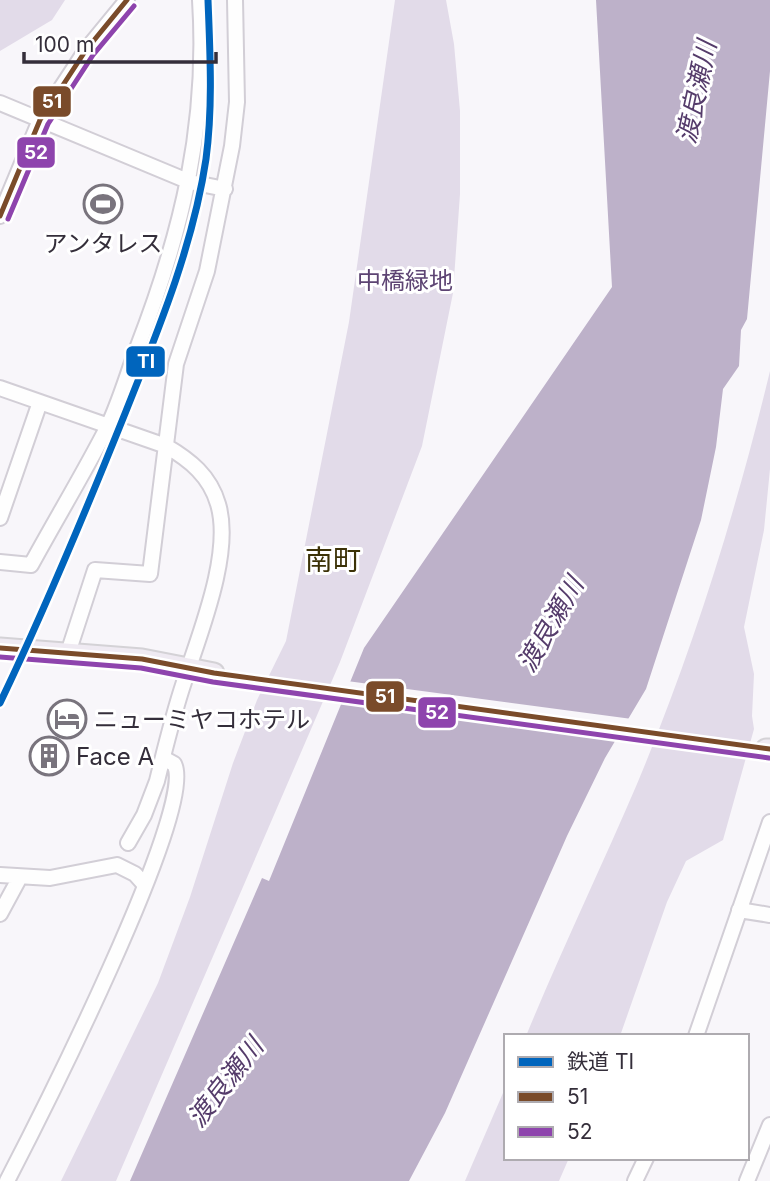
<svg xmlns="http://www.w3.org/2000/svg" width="770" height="1181" viewBox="0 0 770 1181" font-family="Inter,'Noto Sans JP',sans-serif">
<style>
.green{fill:#e2dbe9}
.water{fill:#bdb1c9}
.pier{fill:#f8f6fa}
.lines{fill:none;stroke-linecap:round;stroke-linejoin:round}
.minor-casing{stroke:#d2ced6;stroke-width:18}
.major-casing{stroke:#d4d2d6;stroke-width:23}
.minor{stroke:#fefefe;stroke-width:14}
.major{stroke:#efeaf2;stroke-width:19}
.bus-1-casing{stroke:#fff;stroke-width:10}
.bus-2-casing{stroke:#fff;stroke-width:10}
.bus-1{stroke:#7a4b2a;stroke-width:5}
.bus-2{stroke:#8e44ad;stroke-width:5}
.rail-1-casing{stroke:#fff;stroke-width:12}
.rail-1{stroke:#0065bd;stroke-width:7}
.labels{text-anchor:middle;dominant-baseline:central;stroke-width:6;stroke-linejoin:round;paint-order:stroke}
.poi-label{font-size:24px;fill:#342e3a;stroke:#fff;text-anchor:start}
.park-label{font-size:24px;fill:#5d4473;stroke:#fff}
.water-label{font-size:26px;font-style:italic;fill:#553c6b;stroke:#fff}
.quarter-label{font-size:28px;fill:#3c3207;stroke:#fff}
.line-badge{stroke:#fff;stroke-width:2.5}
.badge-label{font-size:19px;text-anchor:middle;font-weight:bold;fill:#fff}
</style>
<rect width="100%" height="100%" fill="#f8f6fa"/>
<path class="green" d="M0 0H65L52 20 0 51Z
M395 0H446L454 44 460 111V194L453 293 422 446 340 662 116 1181H61L158 983 190 897 233 763 257 700 286 641 349 322Z
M770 371V469L764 530 744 627 754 674 752 716 754 729 723 840 686 861 667 902 620 1036H526C561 951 601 868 637 784 693 650 736 512 770 371Z
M506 1086V1158H569L559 1181H465Z"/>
<path class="water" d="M596 0H770V71L747 319 741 330 739 366 723 389 716 447 701 520 646 689 605 758 567 836 445 1113 409 1181H130L262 878 269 881 364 648 612 287Z"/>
<path class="pier" d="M347 681 632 719 620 739 339 699Z"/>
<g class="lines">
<defs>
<path id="minor" d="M0 103 190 182 225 189
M0 216 40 120 86 50 127 0
M0 388 166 446C190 460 210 476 218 504 233 553 199 635 184 682 173 715 165 748 157 781L144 815 128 843
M0 518 40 402
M0 562 31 565C56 519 84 473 108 426 120 401 128 372 138 346 182 232 208 124 200 0
M68 653 95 570 150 574 176 364 207 271 232 146 237 102 235 0
M0 875 50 878 117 865 135 874 144 884
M739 910 770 915
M0 914 20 877
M696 1036 770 822
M7 1181C35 1127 199 805 174 764L163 758
M635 1181 646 1158
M747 1181 770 1125"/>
<path id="major" d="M0 648 142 659 214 673
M766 749H770"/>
</defs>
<use href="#minor" class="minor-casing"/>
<use href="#major" class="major-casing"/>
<use href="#minor" class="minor"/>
<use href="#major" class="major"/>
<defs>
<path id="bus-1" d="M0 216 40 120 86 50 127 0
M0 648 142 659 214 673 770 749"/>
<path id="bus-2" d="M8 219 48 124 93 55 134 6
M0 657 141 668 213 682 769 758"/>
</defs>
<use href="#bus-1" class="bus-1-casing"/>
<use href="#bus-2" class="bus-2-casing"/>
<use href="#bus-1" class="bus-1"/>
<use href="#bus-2" class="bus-2"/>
<defs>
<path id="rail-1" d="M0 703C45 609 85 513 124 416 157 333 193 247 206 159 213 106 210 53 208 0"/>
</defs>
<use href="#rail-1" class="rail-1-casing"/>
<use href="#rail-1" class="rail-1"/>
</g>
<defs>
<symbol id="stadium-ring" viewBox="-11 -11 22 22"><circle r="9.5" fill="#fff" stroke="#79747d" stroke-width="1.5"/><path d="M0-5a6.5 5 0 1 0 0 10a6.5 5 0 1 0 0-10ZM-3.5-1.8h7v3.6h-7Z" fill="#79747d"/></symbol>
<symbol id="hotel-ring" viewBox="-11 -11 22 22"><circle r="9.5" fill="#fff" stroke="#79747d" stroke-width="1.5"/><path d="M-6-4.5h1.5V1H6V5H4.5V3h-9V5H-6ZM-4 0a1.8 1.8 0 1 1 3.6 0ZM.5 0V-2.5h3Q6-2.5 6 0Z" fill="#79747d"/></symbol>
<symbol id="building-ring" viewBox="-11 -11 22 22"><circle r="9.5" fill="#fff" stroke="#79747d" stroke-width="1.5"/><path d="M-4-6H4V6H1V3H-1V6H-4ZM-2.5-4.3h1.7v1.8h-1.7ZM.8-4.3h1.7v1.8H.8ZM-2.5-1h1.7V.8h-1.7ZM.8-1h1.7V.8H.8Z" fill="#79747d"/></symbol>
</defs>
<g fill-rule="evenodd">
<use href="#stadium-ring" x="81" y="182" width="44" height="44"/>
<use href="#hotel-ring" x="45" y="697" width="44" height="44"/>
<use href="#building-ring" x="27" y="734" width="44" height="44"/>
</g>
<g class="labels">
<g class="poi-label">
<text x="103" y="243" text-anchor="middle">アンタレス</text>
<text x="94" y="719">ニューミヤコホテル</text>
<text x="76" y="756">Face A</text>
</g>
<g class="park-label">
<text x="405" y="280">中橋緑地</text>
</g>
<g class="water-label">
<text transform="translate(696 92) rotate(-78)">渡良瀬川</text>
<text transform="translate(550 624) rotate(-60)">渡良瀬川</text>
<text transform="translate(225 1082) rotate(-52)">渡良瀬川</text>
</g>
<g class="quarter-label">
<text x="333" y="560">南町</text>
</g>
</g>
<g class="line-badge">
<rect x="32" y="85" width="40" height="33" rx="7" fill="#7a4b2a"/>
<rect x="16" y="136" width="40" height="33" rx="7" fill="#8e44ad"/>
<rect x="125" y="345" width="41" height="33" rx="7" fill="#0065bd"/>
<rect x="365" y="680" width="40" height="33" rx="7" fill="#7a4b2a"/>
<rect x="417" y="696" width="40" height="33" rx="7" fill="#8e44ad"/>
</g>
<g class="badge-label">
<text x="52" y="108">51</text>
<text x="36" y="159">52</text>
<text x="146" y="368">TI</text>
<text x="385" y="703">51</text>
<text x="437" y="719">52</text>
</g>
<rect x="504" y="1034" width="245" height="126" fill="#ffffff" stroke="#aeabb0" stroke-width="2"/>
<rect x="518" y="1057" width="35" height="10" fill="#0065bd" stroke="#aeabb0" stroke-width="2"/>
<text x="567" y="1069" font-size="21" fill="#342e3a">鉄道 TI</text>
<rect x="518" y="1092" width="35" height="10" fill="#7a4b2a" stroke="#aeabb0" stroke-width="2"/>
<text x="567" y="1104" font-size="21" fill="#342e3a">51</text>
<rect x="518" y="1127" width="35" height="10" fill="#8e44ad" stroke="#aeabb0" stroke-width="2"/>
<text x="567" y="1139" font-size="21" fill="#342e3a">52</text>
<path d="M24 52v10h192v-10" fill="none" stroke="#342e3a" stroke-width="3.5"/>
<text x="35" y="52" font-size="21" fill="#342e3a" stroke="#ffffff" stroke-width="5" paint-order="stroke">100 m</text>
</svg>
